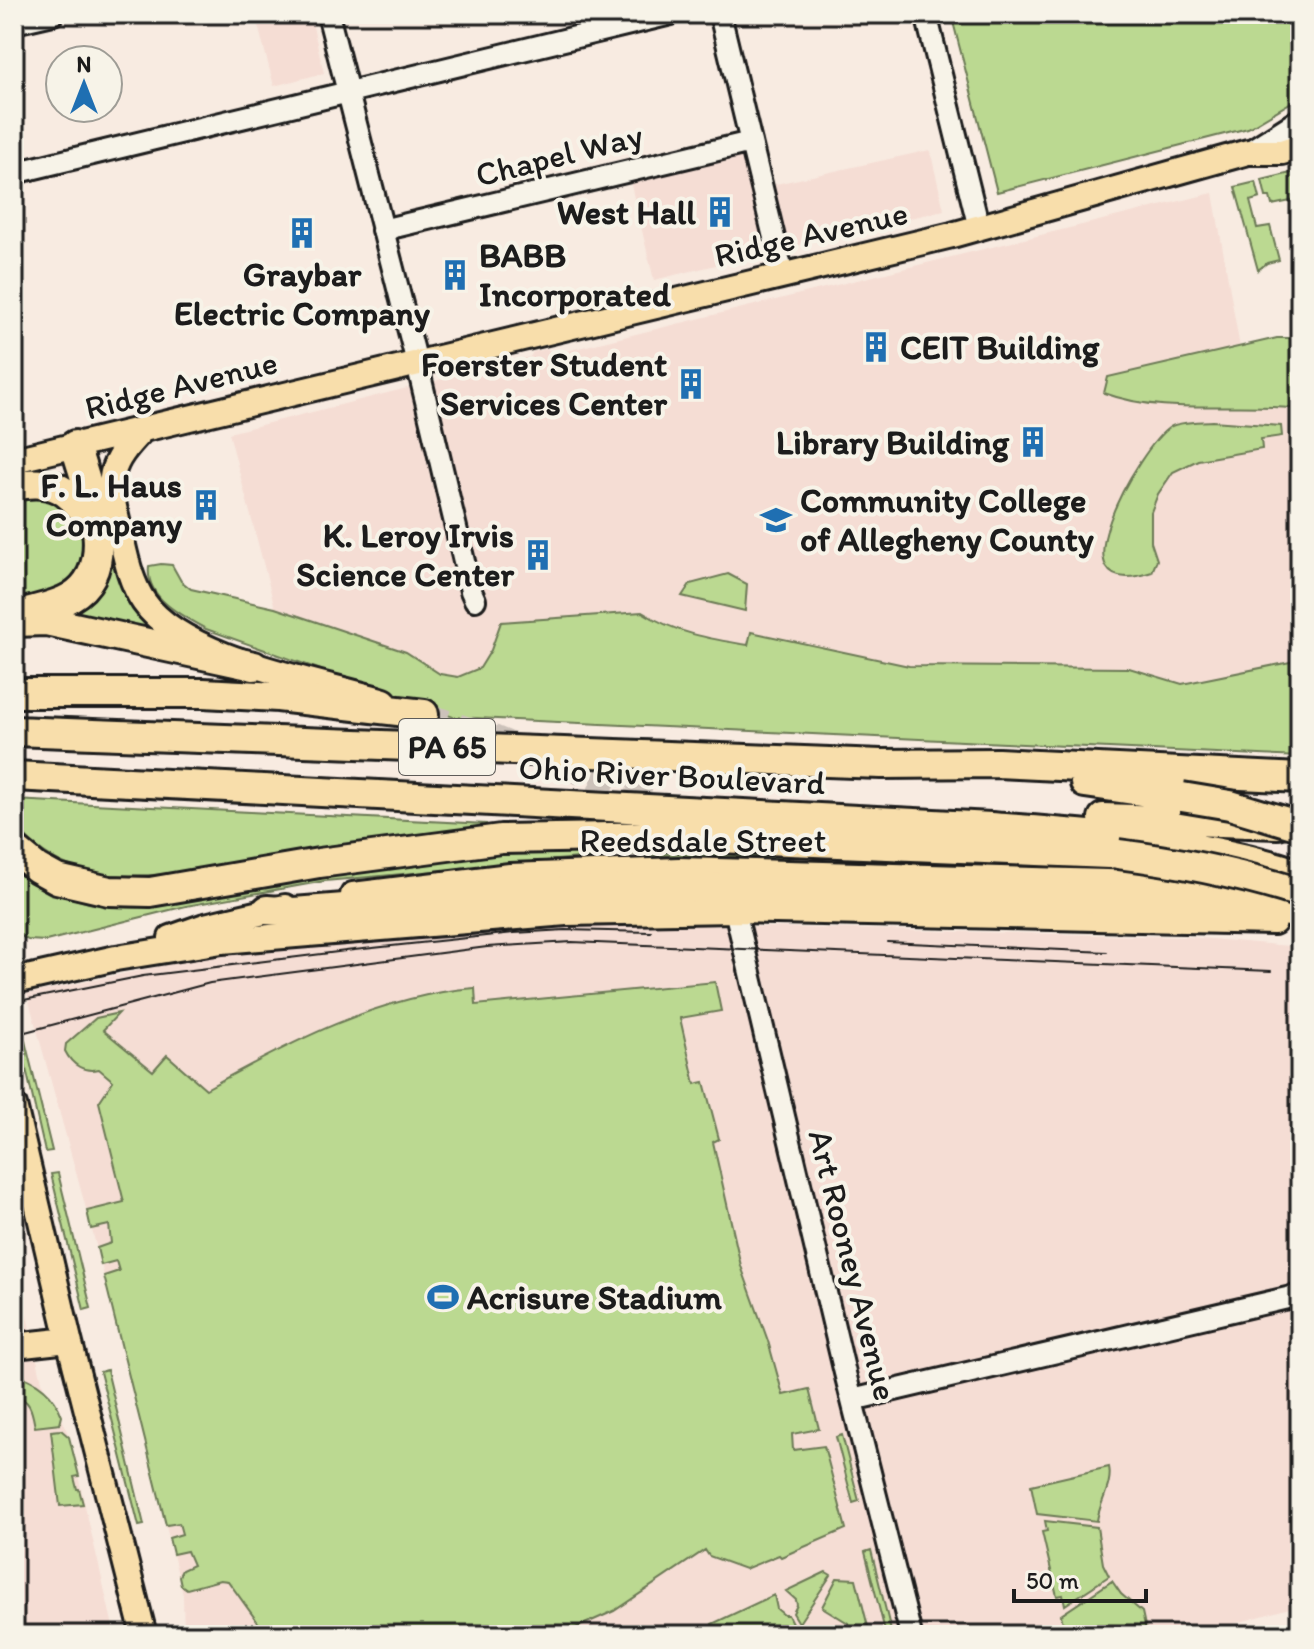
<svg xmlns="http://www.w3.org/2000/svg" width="1314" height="1649" viewBox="0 0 1314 1649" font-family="Itim,sans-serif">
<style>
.built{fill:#f5ddd4}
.green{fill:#bbd991;stroke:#6c7a56;stroke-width:2}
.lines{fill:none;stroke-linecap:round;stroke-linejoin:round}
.major-tunnel{stroke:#ccc2ba;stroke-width:24;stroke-dasharray:24 12;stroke-linecap:butt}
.minor-casing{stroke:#1c1c1c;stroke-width:26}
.major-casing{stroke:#1c1c1c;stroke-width:30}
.highway-casing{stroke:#1c1c1c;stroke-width:34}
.minor{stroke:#f7f3e8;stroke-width:20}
.major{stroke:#f8deab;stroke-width:24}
.highway{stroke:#f8deab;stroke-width:28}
.tram{stroke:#1c1c1c;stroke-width:2}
.highway-bridge-casing{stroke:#1c1c1c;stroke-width:34;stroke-linecap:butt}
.highway-bridge{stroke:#f8deab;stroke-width:28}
.labels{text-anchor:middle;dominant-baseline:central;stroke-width:8;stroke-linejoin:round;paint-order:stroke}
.shield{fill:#f7f3e8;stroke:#5e5c59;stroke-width:2}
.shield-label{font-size:32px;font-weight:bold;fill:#1c1c1c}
.street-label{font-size:34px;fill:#1c1c1c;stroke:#f7f3e8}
.poi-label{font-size:34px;font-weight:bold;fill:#1c1c1c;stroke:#f7f3e8;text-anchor:end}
</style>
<rect width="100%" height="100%" fill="#f8ebe1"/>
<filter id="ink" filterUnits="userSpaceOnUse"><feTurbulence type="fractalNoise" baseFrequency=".0125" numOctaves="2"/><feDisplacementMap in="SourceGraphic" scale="16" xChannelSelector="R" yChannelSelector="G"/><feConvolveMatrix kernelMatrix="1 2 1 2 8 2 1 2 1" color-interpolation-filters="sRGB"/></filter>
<g filter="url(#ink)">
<path class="built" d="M255 14H310L324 73 274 86Z
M747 146 758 188 930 150 944 210 654 280 628 173Z
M1213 193 1243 365 1300 356V739L491 681 440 674 406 652 275 608 229 433 530 357 533 352 547 349 554 354Z
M560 920 762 927 1189 937 1300 947V1605L1194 1635H184L183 1595 99 1256 27 994 217 954 377 934Z
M14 1260 44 1390 58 1407 69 1437 115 1635H14Z"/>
<path class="green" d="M951 14H1300V97L1248 128 997 192Z
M1295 172 1300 184V199L1272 205 1270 197H1266L1262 180Z
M1256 182 1260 198 1250 201 1257 228 1270 226 1279 260 1267 263 1258 270 1235 187Z
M1277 338H1300V409C1235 401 1166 416 1104 393L1108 377Z
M1212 421 1281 426 1282 436 1261 439 1262 449 1198 460 1173 472 1158 494 1151 512V542L1157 560 1152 572C1047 607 1140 446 1170 427 1180 421 1200 422 1212 421Z
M26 495 57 499 84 528C86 586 65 589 14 599V498Z
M113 542 161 632 68 613C98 587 107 582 113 542Z
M161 564 172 565 181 581 191 589 275 608 406 652 440 674 458 677 480 668 491 650 501 622 642 612C675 633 710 639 748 645L751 632 909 666 1129 668 1182 684 1300 660V757L453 717 206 629C182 616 145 598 149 566Z
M728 574 747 584 745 611 682 596 690 584Z
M14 800 486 824V830L400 837 167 874C119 878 76 878 37 847 18 832 14 824 14 800Z
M557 846 791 848 788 858 623 854 325 881 186 906 46 941 28 940 14 932V865C57 896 89 910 143 907L409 861Z
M715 982 721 1011 680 1018 695 1084 704 1082 719 1139 713 1142 741 1266 768 1341 783 1395 809 1389 819 1429 792 1434 793 1450 824 1446 846 1529 781 1557 779 1555 745 1569 709 1556 705 1550 614 1611 560 1635H267L228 1581 220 1580 187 1589 181 1585 179 1576 182 1570 193 1565 187 1551 173 1554 169 1538 182 1534 179 1523 166 1525 104 1276 119 1271 116 1261 101 1265 97 1248 111 1243 109 1225 91 1229 87 1211 124 1202 99 1102 113 1081 99 1069C84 1073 72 1065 65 1051L66 1044 96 1018 119 1013 103 1030 153 1071 167 1055 206 1089C289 1043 380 995 475 988L476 1005Z
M25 1041 52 1151 45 1152 20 1042Z
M58 1173 91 1308 84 1310 51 1174Z
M107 1370 144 1525 139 1526 100 1372Z
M14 1374C37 1380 54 1394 62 1416L60 1424 35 1427C32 1411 31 1400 14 1395Z
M61 1430 69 1437 79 1476 74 1477 77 1489H79L83 1504 60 1506 51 1431Z
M842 1435 859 1501 853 1503 836 1437Z
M1109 1467C1113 1485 1099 1503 1097 1521L1037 1514 1031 1485Z
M1045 1521 1097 1527 1103 1564 1109 1576 1065 1605 1063 1595 1057 1596 1042 1532 1047 1531Z
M871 1550 892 1635H886L865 1552Z
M826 1572 831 1575 799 1623 793 1613 797 1605 796 1600 786 1591Z
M837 1578 856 1579 870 1635H852L848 1623 822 1607Z
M1112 1581 1121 1594 1142 1612 1147 1635H1066L1061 1615Z
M774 1595 777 1609 784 1615H788L793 1625 789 1635H717L712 1624Z"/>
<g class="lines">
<path class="major-tunnel" d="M424 714 496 738 660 806"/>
<defs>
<path id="minor" d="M328 14 417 363 471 591 475 600
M720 14 783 275
M926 14 979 228
M14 23 53 14
M1248 152 1300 119
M14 173 671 14
M382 230 751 142
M735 910 845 1373 911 1635
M852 1400 1300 1295"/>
<path id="major" d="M143 429C107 466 106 478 119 528 125 553 129 580 144 602 184 660 319 681 384 701
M14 460 952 235 1248 152H1282L1300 146
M353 895 510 876 679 870 1251 886
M171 938 205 926 285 907
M14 981 116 958 222 941 566 913 735 910 1274 922
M14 1106 69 1340 144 1635
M14 1346 69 1340"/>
<path id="highway" d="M14 486C54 477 71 491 92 523
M24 613C40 608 56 606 71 597 122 567 87 489 75 445
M14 622 46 621 254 666
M14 693H203L278 697 424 714
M14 731 881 764 998 763 1300 778
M14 776 991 827C1096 835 1199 841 1300 874
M1085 783 1182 797
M1103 818 1278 824
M14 849 37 868 57 879 109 891 150 892 319 863 501 839 666 836 1109 854
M267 910 294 912 545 892 704 887 1146 900 1283 910 1300 915"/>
</defs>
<use href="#minor" class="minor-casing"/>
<use href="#major" class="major-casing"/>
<use href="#highway" class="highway-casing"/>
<use href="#minor" class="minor"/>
<use href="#major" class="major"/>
<use href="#highway" class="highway"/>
<path class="tram" d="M887 942 1107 952
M14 1002 143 976 354 950 514 933 565 930 651 932
M14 1035 210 983 487 947 572 942 1271 971"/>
<defs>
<path id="highway-bridge" d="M1182 797 1230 805 1300 826
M1118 854C1182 862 1238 873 1300 893"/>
</defs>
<use href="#highway-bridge" class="highway-bridge-casing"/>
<use href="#highway-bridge" class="highway-bridge"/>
</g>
</g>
<defs>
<symbol id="building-bare" viewBox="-9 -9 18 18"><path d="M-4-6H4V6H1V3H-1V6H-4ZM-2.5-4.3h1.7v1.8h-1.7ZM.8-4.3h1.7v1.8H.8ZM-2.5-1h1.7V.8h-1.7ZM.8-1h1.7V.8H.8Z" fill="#1f6fb2" stroke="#f7f3e8" stroke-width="2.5" paint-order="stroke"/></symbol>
<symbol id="university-bare" viewBox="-9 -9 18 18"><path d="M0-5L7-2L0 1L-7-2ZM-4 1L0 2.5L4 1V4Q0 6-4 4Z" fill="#1f6fb2" stroke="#f7f3e8" stroke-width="2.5" paint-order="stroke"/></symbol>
<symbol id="stadium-bare" viewBox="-9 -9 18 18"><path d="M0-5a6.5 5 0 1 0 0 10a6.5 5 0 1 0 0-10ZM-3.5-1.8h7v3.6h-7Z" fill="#1f6fb2" stroke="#f7f3e8" stroke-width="2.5" paint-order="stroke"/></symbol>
</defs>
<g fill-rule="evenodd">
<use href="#building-bare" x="698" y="190" width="44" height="44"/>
<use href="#building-bare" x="280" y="211" width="44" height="44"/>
<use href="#building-bare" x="433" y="253" width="44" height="44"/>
<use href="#building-bare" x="854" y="325" width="44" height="44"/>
<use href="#building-bare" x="669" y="362" width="44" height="44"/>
<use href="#building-bare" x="1011" y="420" width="44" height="44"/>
<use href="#building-bare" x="184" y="483" width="44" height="44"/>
<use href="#university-bare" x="754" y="498" width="44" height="44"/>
<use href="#building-bare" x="516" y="533" width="44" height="44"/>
<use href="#stadium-bare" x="421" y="1275" width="44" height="44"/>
</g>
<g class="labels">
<rect class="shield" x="399" y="719" width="96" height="56" rx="6"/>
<g class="shield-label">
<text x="447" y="747">PA 65</text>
</g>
<g class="street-label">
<text transform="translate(559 155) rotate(-14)">Chapel Way</text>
<text transform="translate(811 234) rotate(-13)">Ridge Avenue</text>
<text transform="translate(181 385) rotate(-14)">Ridge Avenue</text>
<text transform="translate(672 775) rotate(3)">Ohio River Boulevard</text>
<text x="703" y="840">Reedsdale Street</text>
<text transform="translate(853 1265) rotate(76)">Art Rooney Avenue</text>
</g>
<g class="poi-label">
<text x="696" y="212">West Hall</text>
<text x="479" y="255" text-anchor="start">BABB<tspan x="479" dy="39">Incorporated</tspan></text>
<text x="302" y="274" text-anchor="middle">Graybar<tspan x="302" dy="39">Electric Company</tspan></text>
<text x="900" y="347" text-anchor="start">CEIT Building</text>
<text x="667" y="364">Foerster Student<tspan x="667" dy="39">Services Center</tspan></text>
<text x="1009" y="442">Library Building</text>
<text x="182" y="485">F. L. Haus<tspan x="182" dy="39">Company</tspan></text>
<text x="800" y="500" text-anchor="start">Community College<tspan x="800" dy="39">of Allegheny County</tspan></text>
<text x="514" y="535">K. Leroy Irvis<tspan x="514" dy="39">Science Center</tspan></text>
<text x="467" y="1297" text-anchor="start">Acrisure Stadium</text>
</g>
</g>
<rect width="1314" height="1649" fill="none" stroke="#f7f3e8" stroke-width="48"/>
<rect x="24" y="24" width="1266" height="1601" fill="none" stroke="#1c1c1c" stroke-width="3" filter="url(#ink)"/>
<g transform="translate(84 84)"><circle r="38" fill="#f7f3e8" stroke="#9f9d96" stroke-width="2"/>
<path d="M0-6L14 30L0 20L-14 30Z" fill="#1f6fb2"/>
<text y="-12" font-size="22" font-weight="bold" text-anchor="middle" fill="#1c1c1c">N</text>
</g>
<path d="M1014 1589v12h132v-12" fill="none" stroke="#1c1c1c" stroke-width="4"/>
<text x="1026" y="1589" font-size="24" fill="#1c1c1c" stroke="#f7f3e8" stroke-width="6" paint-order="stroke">50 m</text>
</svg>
